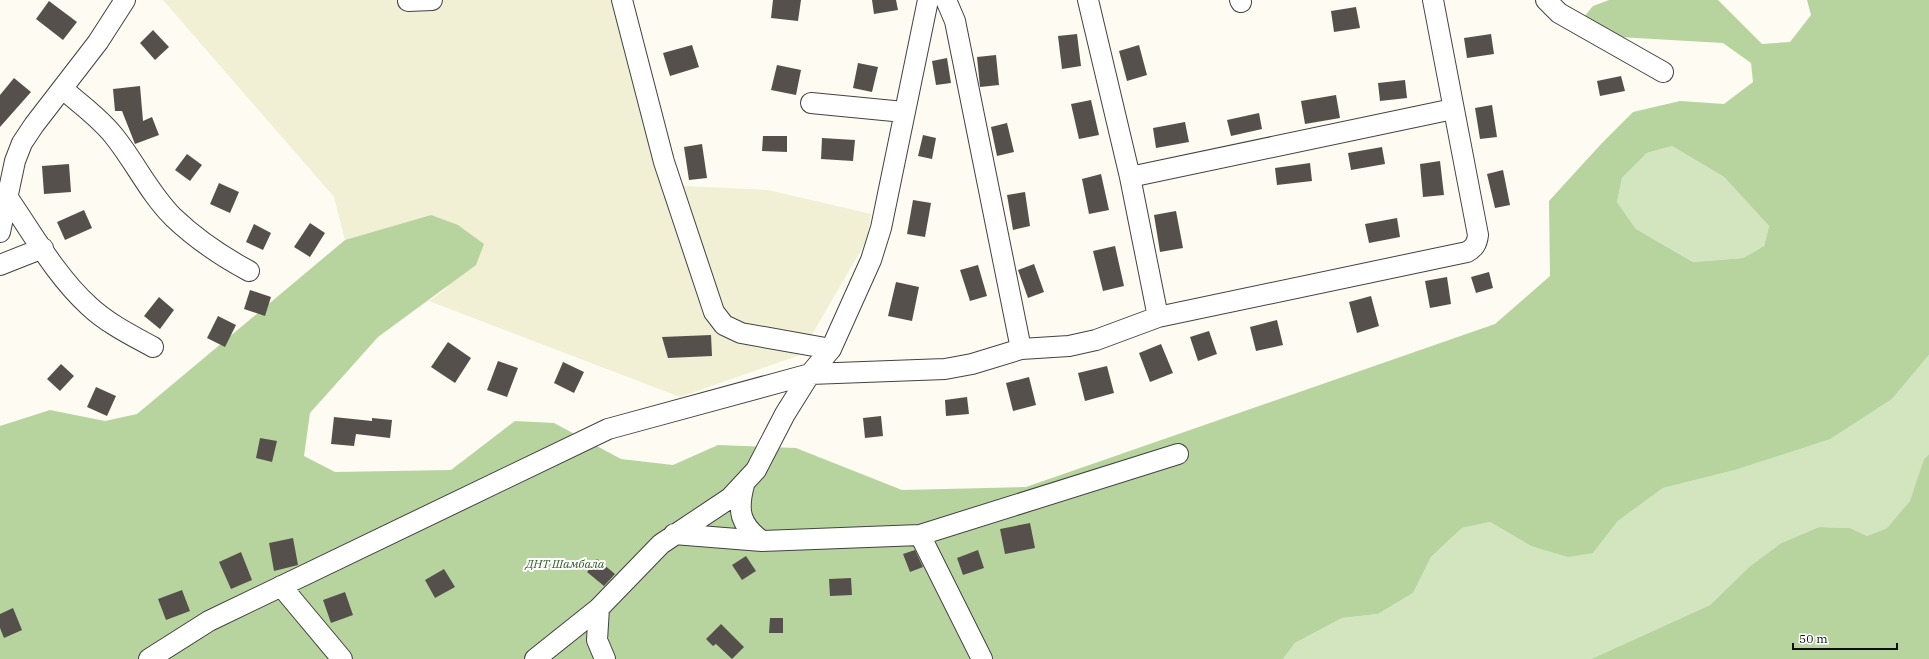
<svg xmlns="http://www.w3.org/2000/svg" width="1929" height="659" viewBox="0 0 1929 659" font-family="'IBM Plex Serif',serif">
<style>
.farmland{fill:#f1efd4}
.green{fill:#d2e5be}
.forest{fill:#b7d49f;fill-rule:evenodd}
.building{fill:#56504c}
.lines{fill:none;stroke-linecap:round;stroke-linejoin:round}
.minor-casing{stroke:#424242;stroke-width:22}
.minor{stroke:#fff;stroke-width:20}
.labels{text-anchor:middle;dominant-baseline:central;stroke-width:4;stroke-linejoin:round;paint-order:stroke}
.park-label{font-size:12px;font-style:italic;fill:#316025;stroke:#fff}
</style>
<rect width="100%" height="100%" fill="#fefbf2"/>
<path class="farmland" d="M163 0H617L663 185 768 190 871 214 867 240 800 355 680 397 429 301 448 287 431 215 345 240 334 197Z"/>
<path class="green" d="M1672 146 1724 177 1769 226 1764 246 1743 258 1693 262 1636 229 1617 202 1622 178 1647 153Z
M1929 355V454L1924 459 1911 501 1887 528 1867 536 1850 528 1819 527 1781 543 1749 567 1710 605 1591 659H1283L1295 643 1342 618 1378 614 1413 593 1431 557 1462 528 1490 522 1531 546 1593 553 1618 521 1663 488 1735 470 1830 438 1892 399Z"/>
<path class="forest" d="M1609 0H1718L1762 44 1790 42 1811 15 1807 0H1929V355L1892 399 1830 439 1735 470 1663 488 1618 521 1593 553 1568 557 1531 546 1490 522 1462 528 1431 557 1413 593 1378 614 1342 618 1295 643 1283 659H0V426L50 410 105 421 137 414 345 240 431 215 458 225 484 244 476 265 378 337 310 413 304 456 335 472 451 470 515 421 554 423 621 459 673 465 718 445 796 448 902 490 1026 487 1495 324 1550 276 1549 201 1602 143 1633 112 1680 101 1724 104 1753 82 1751 63 1723 43 1601 36 1583 18 1593 6ZM1672 146 1724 177 1769 226 1764 246 1743 258 1693 262 1636 229 1617 202 1622 178 1647 153Z
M1929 454V659H1591L1710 605 1749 567 1781 543 1819 527 1850 528 1867 536 1887 528 1910 501 1924 459Z"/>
<path class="building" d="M773 0H801L798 21 771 18Z
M872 0H896L898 10 874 14Z
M49 1 77 22 63 40 36 19Z
M1356 7 1360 28 1334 32 1331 11Z
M153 30 169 47 155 60 140 43Z
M1077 34 1081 66 1062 69 1058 36Z
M1491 34 1494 54 1467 58 1464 38Z
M692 45 699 67 670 76 663 53Z
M1139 45 1147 75 1127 81 1119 51Z
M996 55 999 85 980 87 977 57Z
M947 58 951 83 936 85 932 61Z
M858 63 878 67 872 92 853 88Z
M777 65 801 70 796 95 771 90Z
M1621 76 1625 91 1600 96 1597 81Z
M14 78 31 92 0 127V95Z
M1405 80 1407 98 1380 101 1378 83Z
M140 86 143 121 152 117 159 135 135 144 122 111H115L113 89Z
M1336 95 1340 118 1305 124 1301 101Z
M1091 100 1099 135 1079 139 1071 104Z
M1492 105 1497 137 1480 139 1475 108Z
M1259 113 1262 129 1231 136 1227 120Z
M1185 122 1189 142 1156 148 1153 128Z
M1007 123 1014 152 997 156 991 127Z
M923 135 936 138 932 159 918 156Z
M763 136H787V152L762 151Z
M822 138 855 140 853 161 821 159Z
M702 144 707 178 689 180 684 147Z
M1382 147 1385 164 1351 170 1348 153Z
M187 154 202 165 190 181 175 170Z
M1440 161 1444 195 1423 197 1420 164Z
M1310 163 1312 181 1277 185 1275 168Z
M69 164 71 192 44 194 42 166Z
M1503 170 1510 205 1495 208 1487 174Z
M1101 174 1109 210 1089 214 1082 179Z
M219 183 239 192 230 213 210 204Z
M1025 192 1030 226 1013 230 1007 195Z
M913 200 931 203 925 237 907 234Z
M84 210 92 228 65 240 57 222Z
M1176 211 1183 248 1160 252 1154 215Z
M1397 218 1400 237 1369 243 1365 224Z
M310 223 325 233 310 257 294 247Z
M254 224 271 233 263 250 246 242Z
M1115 246 1124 286 1103 291 1093 251Z
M1034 264 1044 292 1028 298 1018 270Z
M978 265 987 296 970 301 960 270Z
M1489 272 1493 288 1476 293 1471 277Z
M1447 277 1451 304 1430 308 1425 281Z
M896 282 919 287 912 321 888 316Z
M250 290 271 297 265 316 244 309Z
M1371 296 1379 326 1357 333 1349 302Z
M159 297 174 310 160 329 144 316Z
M218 316 236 325 225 347 207 338Z
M1277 320 1283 345 1256 351 1250 327Z
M1209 331 1217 354 1198 361 1190 337Z
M711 335 712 356 668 358 662 337Z
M448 342 471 358 455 383 431 367Z
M1161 344 1173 373 1150 382 1139 353Z
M498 361 518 368 507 397 487 390Z
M563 362 584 372 574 393 554 383Z
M61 364 74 376 60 391 47 379Z
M1107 366 1114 393 1085 401 1078 373Z
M1029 377 1036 405 1013 411 1006 383Z
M96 387 116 396 107 416 87 407Z
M967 397 969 414 946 416 945 400Z
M881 416 883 436 865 438 863 418Z
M334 417 372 421V418L392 420 390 438 356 434 354 446 331 444Z
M260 438 277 441 272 462 256 458Z
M1030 523 1035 548 1005 554 1000 529Z
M293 538 298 565 274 571 269 543Z
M915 550 923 567 910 572 903 554Z
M978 550 984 568 963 575 957 558Z
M241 552 252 580 231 589 219 562Z
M746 556 756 571 742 580 732 565Z
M597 559 615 574 604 586 587 572Z
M444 569 455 587 435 598 425 580Z
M851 578 852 595 830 596 829 579Z
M182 590 190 611 166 620 158 599Z
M345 592 353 615 331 623 323 600Z
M13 608 22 630 4 638 0 628V614Z
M770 618H783V633H769Z
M721 624 744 647 732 659 716 644 713 646 706 639Z"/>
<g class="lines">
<defs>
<path id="minor" d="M622 0 664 162 714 312 724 325 741 333 831 349
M946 0 955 21 1021 349
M1088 0 1130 177 1453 109
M1240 0 1241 2
M1546 0 1559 13 1663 72
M408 1 432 0
M63 89C80 104 100 118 114 136 135 162 149 193 173 217 196 239 221 256 249 271
M811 103 904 112
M1130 177 1158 317
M8 198C33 234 56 276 89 306 107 323 131 335 153 347
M0 232 15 161 22 143 34 125 98 42 125 0
M0 265 43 248
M744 485C737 511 740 525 762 541
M674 534 762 541 920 535 982 659
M920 535 1178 454
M281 586 342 659
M599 608 661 544 730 498 756 470 785 414 810 374 831 349 871 260 881 228 928 0
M149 659 209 621 608 429 810 374 945 369 972 364 1021 349 1069 346 1096 340 1158 317 1467 252C1474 248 1477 244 1478 235L1433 0
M535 659 599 608 597 640 605 659"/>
</defs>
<use href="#minor" class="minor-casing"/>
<use href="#minor" class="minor"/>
</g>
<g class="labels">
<g class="park-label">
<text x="565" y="563">ДНТ Шамбала</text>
</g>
</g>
<path d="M1793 643v6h104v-6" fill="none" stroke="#0f0f0f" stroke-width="2"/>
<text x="1799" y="643" font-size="12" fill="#0f0f0f" stroke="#ffffff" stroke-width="3" paint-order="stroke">50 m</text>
</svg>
